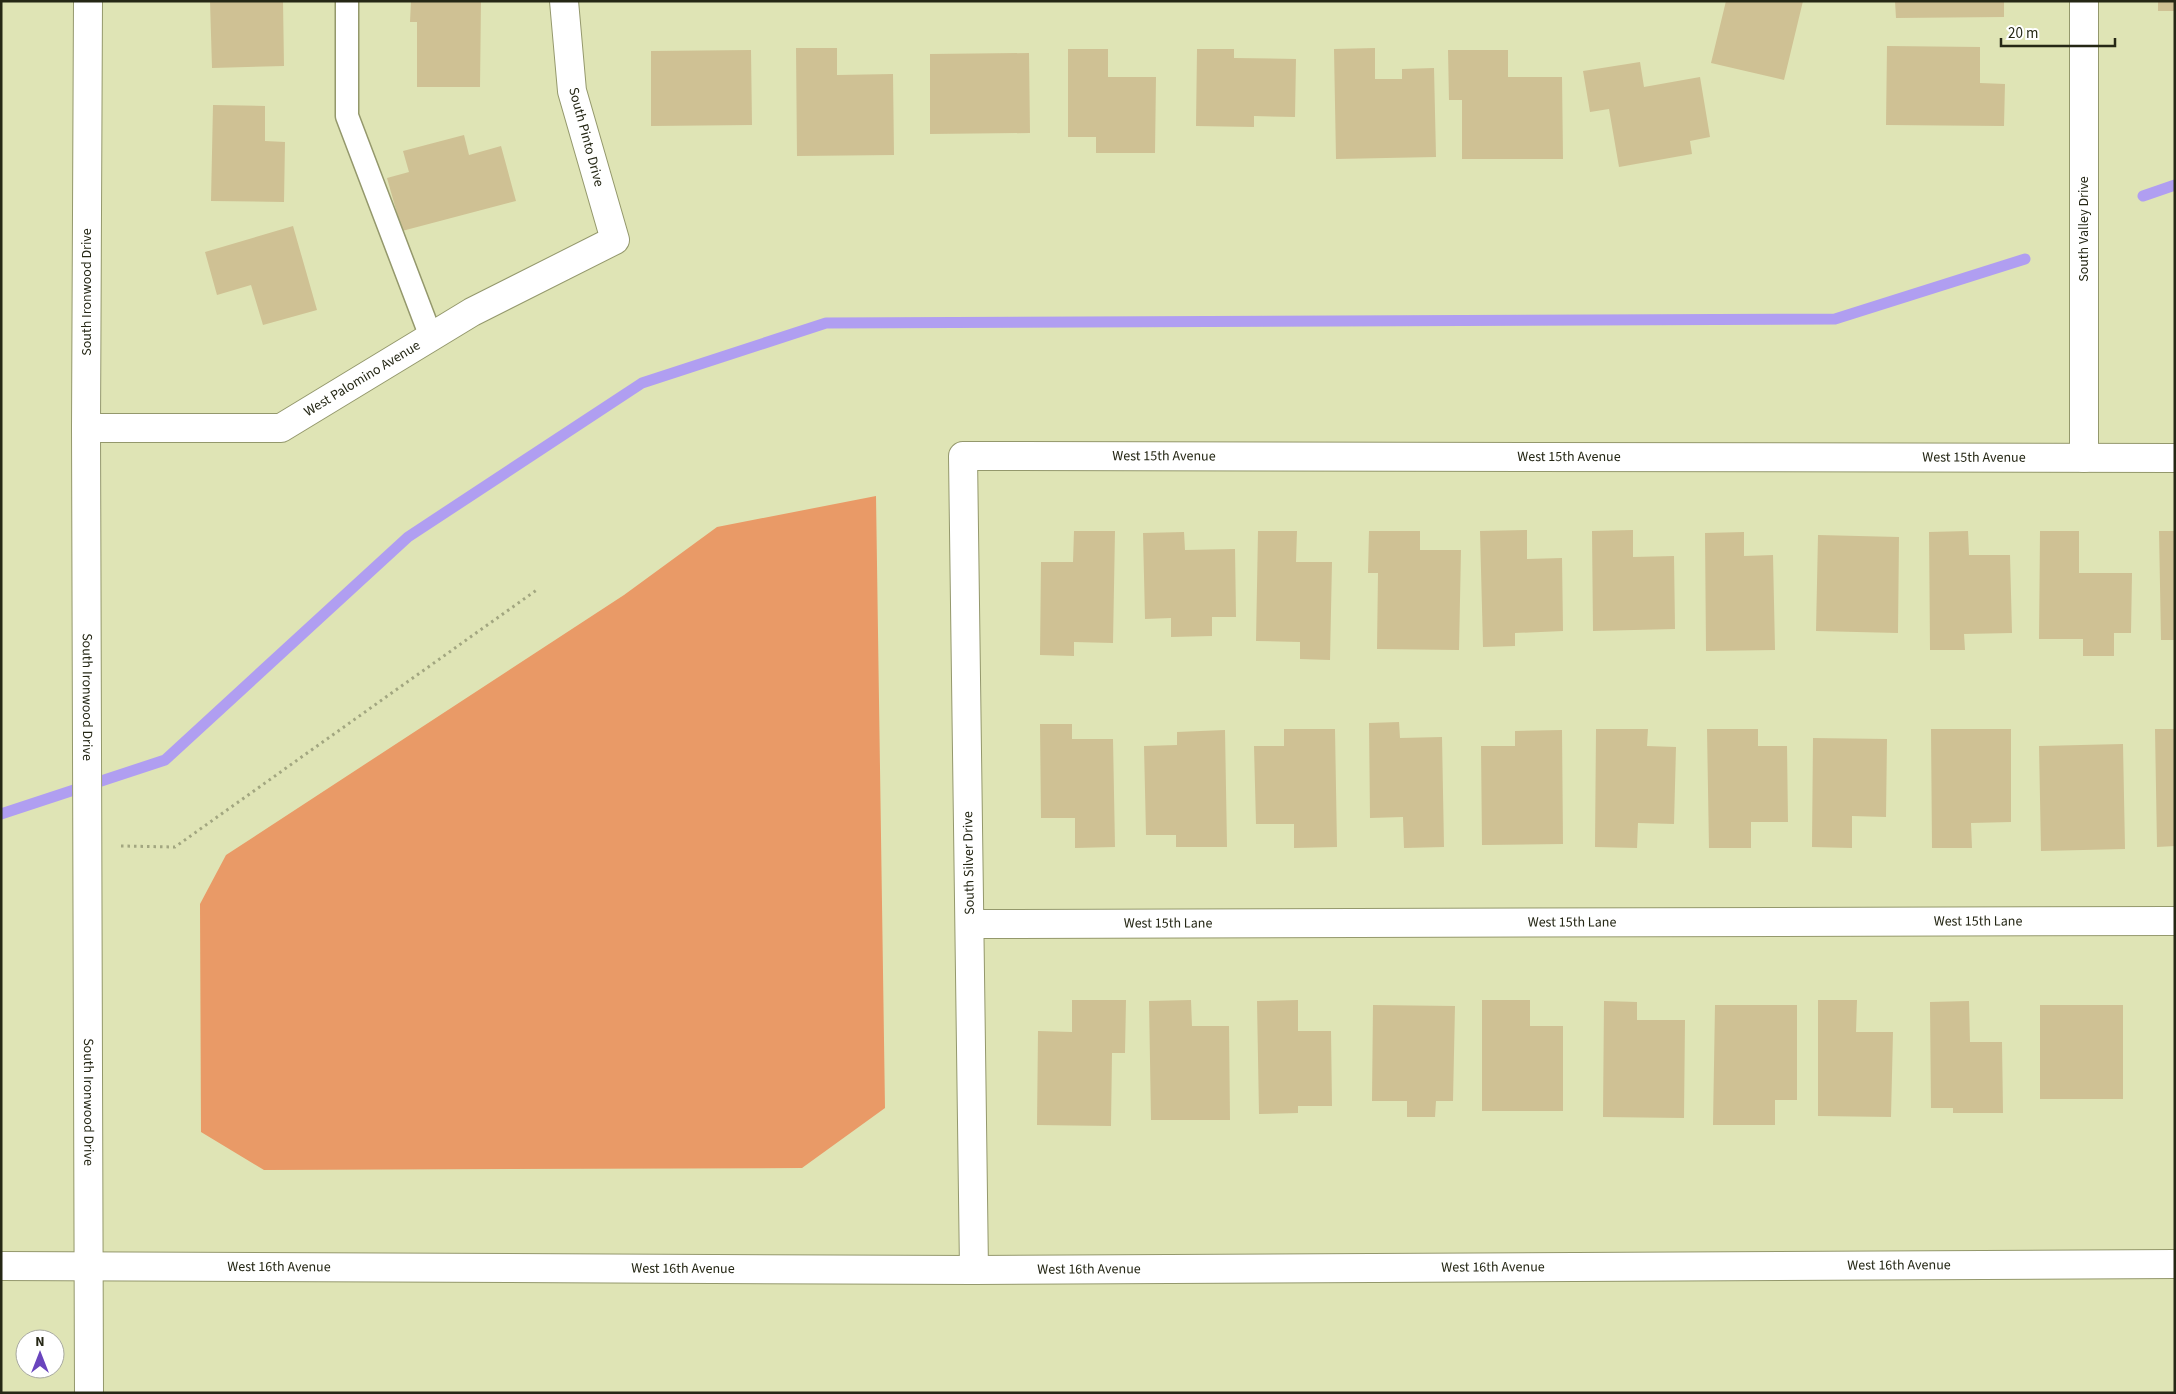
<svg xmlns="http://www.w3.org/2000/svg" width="2176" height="1394" viewBox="0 0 2176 1394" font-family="'Source Sans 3',sans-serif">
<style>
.green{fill:#e99a67}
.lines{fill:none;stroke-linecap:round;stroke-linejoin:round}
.stream{stroke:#b09ef1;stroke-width:11}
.building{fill:#cfc194}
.service-casing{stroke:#94986c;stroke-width:25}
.minor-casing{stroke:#94986c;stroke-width:30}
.tertiary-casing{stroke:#94986c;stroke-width:30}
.primary-casing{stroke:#94986c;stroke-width:30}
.path{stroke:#a2a680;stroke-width:3;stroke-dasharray:2.5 4;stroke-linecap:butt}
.service{stroke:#fff;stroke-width:22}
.minor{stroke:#fff;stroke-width:28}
.tertiary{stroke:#fff;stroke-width:28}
.primary{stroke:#fff;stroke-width:28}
.labels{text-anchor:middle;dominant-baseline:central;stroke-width:4;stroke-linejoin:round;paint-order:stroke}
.street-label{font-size:14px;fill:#252715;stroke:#fff}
</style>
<rect width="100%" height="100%" fill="#dfe4b5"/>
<path class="green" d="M876 496 885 1108 802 1168 264 1170 201 1132 200 904 226 855 624 595 717 527Z"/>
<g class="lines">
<path class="stream" d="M2143 196 2175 185
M1 814 165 760 408 537 642 383 826 323 1835 319 2025 259"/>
</g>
<path class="building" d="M210 1H283L284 66 212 68Z
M411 1H481L480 87H417V22H410Z
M1726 1H1803L1784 80 1711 63Z
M1895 1H2004V17L1896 18Z
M2158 1H2175V11H2158Z
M1887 46 1980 47V83L2005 84 2004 126 1886 125Z
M796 48H837V75L893 74 894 155 797 156Z
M1375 48V79H1402V69L1434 68 1436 157 1336 159 1334 49Z
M1068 49H1108V77H1156L1155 153H1096V137H1068Z
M1197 49H1234V58L1296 59 1295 117 1254 116V127L1196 126Z
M751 50 752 125 651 126V51Z
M1448 50H1508V77H1562L1563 159H1462V100H1449Z
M1029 53 1030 133 930 134V54Z
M1640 62 1644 87 1700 77 1710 137 1690 141 1692 154 1619 167 1609 109 1590 112 1583 71Z
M213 105 265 106V141L285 142 284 202 211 201Z
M464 135 469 155 501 146 516 201 402 231 387 178 409 172 403 151Z
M293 226 317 310 263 325 251 285 217 295 205 252Z
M1527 530V559L1562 558 1563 631 1515 633V646L1483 647 1480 531Z
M1633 530V557L1674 556 1675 629 1593 631 1592 531Z
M1074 531H1115L1113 643 1074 642V656L1040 655 1041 562H1073Z
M1258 531H1297L1296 562H1332L1330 660 1300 659V642L1256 641Z
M1369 531H1420V550H1461L1459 650 1377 649 1378 573H1368Z
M1968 531 1969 555H2010L2012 633 1964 634 1965 650H1930L1929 532Z
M2040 531H2079V573H2132L2131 633H2114V656H2083V639H2039Z
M2159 531H2175V640H2161Z
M1184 532 1185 550 1235 549 1236 617H1212V636L1171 637V618L1145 619 1143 533Z
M1744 532V556L1773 555 1775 650 1706 651 1705 533Z
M1818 535 1899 537 1898 633 1816 631Z
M1399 722 1400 738 1442 737 1444 847 1404 848 1403 817 1370 818 1369 723Z
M1040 724H1072V739H1113L1115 847 1075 848V818H1041Z
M1284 729H1335L1337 847 1294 848V824H1256L1254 746H1284Z
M1596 729H1648L1647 746 1676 747 1674 824 1638 823 1637 848 1595 847Z
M1707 729H1758V746H1787L1788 822H1751V848H1709Z
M1931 729H2011V822L1971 823 1972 848H1932Z
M2155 729H2175V846L2157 847Z
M1225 730 1227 847H1176V835H1146L1144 746 1177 745V732Z
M1562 730 1563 844 1482 845 1481 746H1515V731Z
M1813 738 1887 739 1886 817 1852 816V848L1812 847Z
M2123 744 2125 849 2041 851 2039 746Z
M1072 1000H1126L1125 1053H1112L1111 1126 1037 1125 1038 1031 1072 1032Z
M1191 1000 1192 1026H1229L1230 1120H1151L1149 1001Z
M1298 1000V1031H1331L1332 1106H1298V1113L1259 1114 1257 1001Z
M1482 1000H1530V1026H1563V1111H1482Z
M1818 1000H1857L1856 1032H1893L1891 1117 1818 1116Z
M1604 1001 1637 1002V1020H1685L1684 1118 1603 1117Z
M1969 1001 1970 1042H2002L2003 1113H1953V1108H1931L1930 1002Z
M1373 1005 1455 1006 1453 1101H1436L1435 1117H1407V1101H1372Z
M1715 1005H1797V1100H1775V1125H1713Z
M2040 1005H2123V1099H2040Z"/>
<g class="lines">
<defs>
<path id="service" d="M347 1V116L431 337"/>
<g id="minor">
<path id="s1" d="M86 428H281L472 312 615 240 572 91 564 1"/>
<path d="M2084 458V1"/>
<path id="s2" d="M970 924 2175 921"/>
<path id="s3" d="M974 1270 963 456 2175 458"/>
</g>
<g id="tertiary">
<path id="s4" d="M1 1266 974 1270 2175 1264"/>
</g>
<g id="primary">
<path id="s5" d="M88 1 86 428 89 1393"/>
</g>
</defs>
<use href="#service" class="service-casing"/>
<use href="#minor" class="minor-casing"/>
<use href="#tertiary" class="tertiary-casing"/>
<use href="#primary" class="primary-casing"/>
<path class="path" d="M121 846 175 847 538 589"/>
<use href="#service" class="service"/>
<use href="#minor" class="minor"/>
<use href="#tertiary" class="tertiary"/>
<use href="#primary" class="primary"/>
</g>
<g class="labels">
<g class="street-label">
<text transform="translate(586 137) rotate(75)">South Pinto Drive</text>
<text transform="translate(2084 229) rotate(-90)">South Valley Drive</text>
<text transform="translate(87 292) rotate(-90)">South Ironwood Drive</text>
<text stroke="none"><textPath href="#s1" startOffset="290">West Palomino Avenue</textPath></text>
<text stroke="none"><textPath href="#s3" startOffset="1015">West 15th Avenue</textPath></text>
<text stroke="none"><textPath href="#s3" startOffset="1420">West 15th Avenue</textPath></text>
<text stroke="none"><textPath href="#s3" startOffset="1825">West 15th Avenue</textPath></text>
<text stroke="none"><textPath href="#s5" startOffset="696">South Ironwood Drive</textPath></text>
<text transform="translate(969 863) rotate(-91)">South Silver Drive</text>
<text stroke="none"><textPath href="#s2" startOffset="1008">West 15th Lane</textPath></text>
<text stroke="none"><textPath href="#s2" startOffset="602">West 15th Lane</textPath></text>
<text stroke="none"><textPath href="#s2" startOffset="198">West 15th Lane</textPath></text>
<text stroke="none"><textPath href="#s5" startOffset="1101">South Ironwood Drive</textPath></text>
<text stroke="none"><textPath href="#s4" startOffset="278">West 16th Avenue</textPath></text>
<text stroke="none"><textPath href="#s4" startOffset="1898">West 16th Avenue</textPath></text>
<text stroke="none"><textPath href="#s4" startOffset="1492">West 16th Avenue</textPath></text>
<text stroke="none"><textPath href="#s4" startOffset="682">West 16th Avenue</textPath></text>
<text stroke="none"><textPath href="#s4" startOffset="1088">West 16th Avenue</textPath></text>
</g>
</g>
<rect width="2176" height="1394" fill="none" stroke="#252715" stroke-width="5"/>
<g transform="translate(40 1354)"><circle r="24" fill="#ffffff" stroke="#a8a9a1"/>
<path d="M0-4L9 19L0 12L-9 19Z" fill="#6944bd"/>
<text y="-8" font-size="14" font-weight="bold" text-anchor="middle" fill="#252715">N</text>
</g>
<path d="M2001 38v8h114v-8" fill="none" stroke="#252715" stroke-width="2.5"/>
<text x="2008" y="38" font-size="15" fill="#252715" stroke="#ffffff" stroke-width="4" paint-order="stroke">20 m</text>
</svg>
